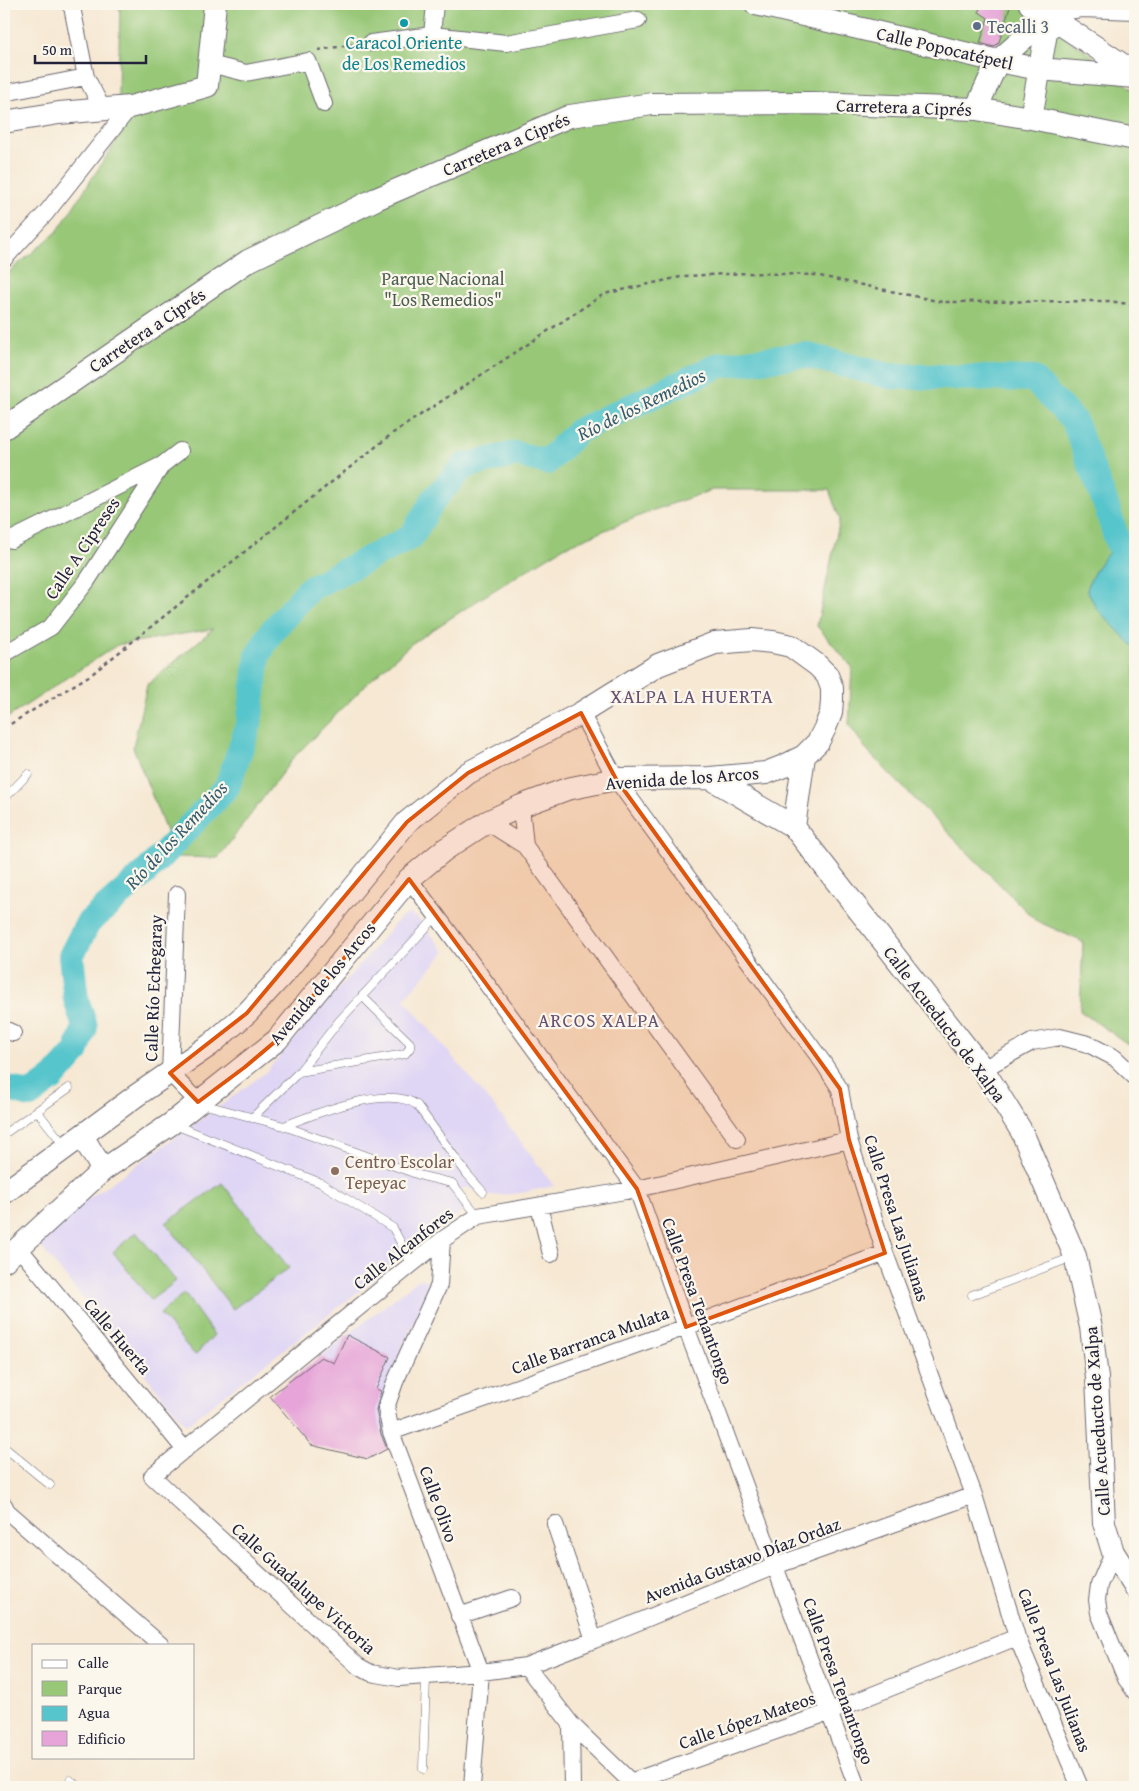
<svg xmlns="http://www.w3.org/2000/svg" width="1139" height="1791" viewBox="0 0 1139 1791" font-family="'Gentium Book Plus',serif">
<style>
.built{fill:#dfd5f5}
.green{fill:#97c777;stroke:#5c7459}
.water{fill:#57c5cc;stroke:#3c7484}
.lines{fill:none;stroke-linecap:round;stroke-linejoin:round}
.river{stroke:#57c5cc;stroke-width:26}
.building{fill:#e6a4d8}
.lane-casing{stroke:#6c6770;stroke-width:9}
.street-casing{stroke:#6c6770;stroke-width:18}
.secondary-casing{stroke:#6c6770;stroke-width:24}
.path{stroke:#6c6770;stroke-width:2.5;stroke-dasharray:4 4;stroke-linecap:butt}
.lane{stroke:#fff;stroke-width:8}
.street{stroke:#fff;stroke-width:16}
.secondary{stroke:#fff;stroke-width:22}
.marked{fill:#de560e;fill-opacity:0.2;stroke:#de560e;stroke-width:4;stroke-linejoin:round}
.culture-dot{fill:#0f9aa8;stroke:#fbf7ec;stroke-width:2}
.service-dot{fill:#5c6f8a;stroke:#fbf7ec;stroke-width:2}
.education-dot{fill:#8d6e63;stroke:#fbf7ec;stroke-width:2}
.labels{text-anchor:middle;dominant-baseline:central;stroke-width:4.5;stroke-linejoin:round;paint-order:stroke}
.service-label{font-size:18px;fill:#4e5e75;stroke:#fbf7ec;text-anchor:start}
.culture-label{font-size:18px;fill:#0d838f;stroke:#fbf7ec}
.street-label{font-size:18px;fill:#22223b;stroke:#fbf7ec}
.park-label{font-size:18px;fill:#4b5c50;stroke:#fbf7ec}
.education-label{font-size:18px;fill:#785e54;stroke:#fbf7ec;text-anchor:start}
.water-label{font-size:19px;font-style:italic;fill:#355b6e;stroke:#fbf7ec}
.neighbourhood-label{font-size:19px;letter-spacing:1px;fill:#675072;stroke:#fbf7ec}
</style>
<rect width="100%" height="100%" fill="#fbf7ec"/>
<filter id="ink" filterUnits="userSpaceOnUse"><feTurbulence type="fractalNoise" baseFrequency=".02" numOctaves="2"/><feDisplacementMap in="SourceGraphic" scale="10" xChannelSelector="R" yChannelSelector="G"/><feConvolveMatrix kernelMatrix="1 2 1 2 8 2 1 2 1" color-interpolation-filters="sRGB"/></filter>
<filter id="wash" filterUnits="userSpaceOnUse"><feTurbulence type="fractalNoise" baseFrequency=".0096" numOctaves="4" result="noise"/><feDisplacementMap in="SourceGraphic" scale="20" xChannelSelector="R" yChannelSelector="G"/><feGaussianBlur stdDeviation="1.12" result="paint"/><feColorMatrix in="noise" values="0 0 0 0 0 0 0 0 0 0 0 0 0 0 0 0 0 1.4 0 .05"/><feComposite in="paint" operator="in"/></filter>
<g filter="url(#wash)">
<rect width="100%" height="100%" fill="#f6e8d3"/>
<path class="built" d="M409 914 417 917 445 952 404 999 493 1105 554 1186 521 1193 488 1196 467 1187 462 1189 458 1203 468 1207 186 1425 36 1241 77 1207 220 1106 265 1073 401 917Z
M422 1279 427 1281 429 1286 428 1291 397 1360 389 1448 368 1459 311 1445 270 1396 418 1280Z"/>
<path class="green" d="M120 4H1015L1085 50 1131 88 1135 89V1049L1080 1011 1083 942 1035 920 869 753 849 725 852 667 817 626 840 519 829 490H712L654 510 564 547 483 597 411 644 373 678 294 757 218 858 176 857 133 747 147 685 213 629 117 645 4 720V276L57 232 121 134 118 90Z
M222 1183 289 1268 233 1309 166 1223Z
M136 1232 176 1281 151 1300 113 1252Z
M184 1293 214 1335 195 1355 160 1314Z"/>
<path class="water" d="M1124 538H1129L1135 543V648L1097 609 1087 590C1093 568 1107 553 1124 538Z"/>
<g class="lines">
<path class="river" d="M4 1087 30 1095 53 1078 76 1052 85 1027 76 999 71 956 88 923 146 872 227 787 249 724 258 655 272 631 310 588 411 537 434 499 464 466 516 454 547 462 578 431 720 365 805 355 889 376 1033 379 1074 421 1106 505 1118 543"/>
</g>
<g id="blocks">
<path class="building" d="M980 4H1011L999 42 994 47 980 43 988 18 979 12Z
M347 1335 390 1357 376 1389 381 1391 376 1410 381 1434 387 1449 368 1459 311 1445 270 1396 321 1357 334 1363Z"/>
</g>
</g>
<g filter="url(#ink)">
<use href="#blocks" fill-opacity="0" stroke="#6c6770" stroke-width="1"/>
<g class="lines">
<defs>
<path id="lane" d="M4 799 28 774
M299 1072 405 1054 410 1048V1043L362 996
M202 1104 284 1126 422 1176 452 1183 478 1216
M37 1111 64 1145
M252 1118 299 1072 339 1021 437 916
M175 1125 321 1183 393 1228 412 1264
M284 1126C314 1114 389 1084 417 1105L467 1174 483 1192
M4 1134 69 1088
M972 1295 1073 1257
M4 1447 50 1485
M423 1769 426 1677
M70 1780 79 1787"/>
<path id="street" d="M69 4 72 7 86 77 103 110
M432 35 435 4
M371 43 432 35 506 43 638 20
M210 64 246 73 308 61 324 104
M4 93 86 77
M4 259 46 213 130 107
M11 540 160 466
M4 654 51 627 87 581 162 465 180 451
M581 713 616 779 824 1064 840 1089 849 1140 885 1253 974 1495 1017 1637 1080 1787
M521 806 525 846
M487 822 525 846 737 1139
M409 879 437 916 637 1189 686 1327 857 1787
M177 894 170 1073 198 1102
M4 1029 13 1033
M983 1069 1032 1042 1060 1037 1088 1044 1115 1058 1135 1077
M849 1140 637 1189 478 1216 442 1240 412 1264 152 1476 358 1666 371 1673 399 1678 481 1672 526 1666 594 1640 775 1566 974 1495
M539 1206 551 1254
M442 1240 439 1285 395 1382 386 1408 391 1432 481 1672 472 1787
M19 1248 185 1450
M391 1432 686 1327 885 1253
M4 1505 7 1511 161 1645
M555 1524 594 1640
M1113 1552 1099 1585 1097 1600 1099 1613 1126 1679 1135 1692
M459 1616 512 1598
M526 1666 571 1724 636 1787
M571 1724 572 1787
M630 1782 830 1712 1017 1637"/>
<path id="secondary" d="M756 4 998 61 1039 69 1135 77
M1030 4 1135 73
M976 109 998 61 1049 16 1063 9 1082 6 1135 8
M1031 118 1049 16
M4 122 59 113 130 107 207 86 215 4
M4 428 248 261 376 199 570 116 652 104 811 103 976 109 1031 118 1135 139
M710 778 794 827 983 1069 1022 1132 1075 1256 1091 1327 1097 1378 1104 1523 1113 1552 1135 1587
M794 827 804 756
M82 1136 103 1170
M4 1193 137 1095 210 1045 247 1013 286 971 407 822 468 773 581 713 658 665 715 643 752 640 773 642 791 646 817 665 827 675 832 688V700L831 713 825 728 818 742 804 756 784 766 766 773 710 778 616 779 567 789 521 806 487 822 444 850 409 879 277 1040 171 1124 103 1170 4 1261"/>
</defs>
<use href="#lane" class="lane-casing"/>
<use href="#street" class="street-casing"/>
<use href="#secondary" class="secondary-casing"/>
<path class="path" d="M318 50 357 44
M4 728 92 674 393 433 604 294 685 276 748 273 815 275 942 302 1109 301 1135 305"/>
<use href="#lane" class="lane"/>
<use href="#street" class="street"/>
<use href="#secondary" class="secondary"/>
</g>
</g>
<path class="marked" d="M581 713 616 779 840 1089 849 1140 885 1253 686 1327 637 1189 409 879 277 1040 245 1067 198 1102 170 1073 247 1013 407 822 468 773Z"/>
<circle class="culture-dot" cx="404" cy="23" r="5"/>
<circle class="service-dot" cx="977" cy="26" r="5"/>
<circle class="education-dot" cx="335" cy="1171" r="5"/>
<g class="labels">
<g class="service-label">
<text x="987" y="26">Tecalli 3</text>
</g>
<g class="culture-label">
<text x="404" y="42">Caracol Oriente<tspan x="404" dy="21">de Los Remedios</tspan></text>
</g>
<g class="street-label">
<text transform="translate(945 48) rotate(13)">Calle Popocatépetl</text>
<text transform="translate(904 107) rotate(2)">Carretera a Ciprés</text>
<text transform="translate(506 144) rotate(-23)">Carretera a Ciprés</text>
<text transform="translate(147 330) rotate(-34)">Carretera a Ciprés</text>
<text transform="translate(82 548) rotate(-56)">Calle A Cipreses</text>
<text transform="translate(682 778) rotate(-4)">Avenida de los Arcos</text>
<text transform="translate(322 983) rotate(-50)">Avenida de los Arcos</text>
<text transform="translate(153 988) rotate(-88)">Calle Río Echegaray</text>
<text transform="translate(945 1024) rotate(53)">Calle Acueducto de Xalpa</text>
<text transform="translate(897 1218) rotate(72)">Calle Presa Las Julianas</text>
<text transform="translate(403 1248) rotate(-38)">Calle Alcanfores</text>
<text transform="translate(698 1301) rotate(70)">Calle Presa Tenantongo</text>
<text transform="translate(118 1336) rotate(50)">Calle Huerta</text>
<text transform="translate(590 1340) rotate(-20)">Calle Barranca Mulata</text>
<text transform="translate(1097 1421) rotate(-94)">Calle Acueducto de Xalpa</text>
<text transform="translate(439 1504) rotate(70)">Calle Olivo</text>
<text transform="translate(742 1560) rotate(-21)">Avenida Gustavo Díaz Ordaz</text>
<text transform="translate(304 1588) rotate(42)">Calle Guadalupe Victoria</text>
<text transform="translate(1055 1670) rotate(69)">Calle Presa Las Julianas</text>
<text transform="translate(839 1681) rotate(70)">Calle Presa Tenantongo</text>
<text transform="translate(747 1720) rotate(-19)">Calle López Mateos</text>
</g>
<g class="park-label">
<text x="443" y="278">Parque Nacional<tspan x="443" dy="21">"Los Remedios"</tspan></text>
</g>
<g class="education-label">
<text x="345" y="1161">Centro Escolar<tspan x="345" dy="21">Tepeyac</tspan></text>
</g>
<g class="water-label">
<text transform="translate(641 404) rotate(-26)">Río de los Remedios</text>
<text transform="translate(176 835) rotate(-47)">Río de los Remedios</text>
</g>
<g class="neighbourhood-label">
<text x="692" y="696">XALPA LA HUERTA</text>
<text x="599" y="1020">ARCOS XALPA</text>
</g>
</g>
<rect width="1139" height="1791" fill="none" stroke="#fbf7ec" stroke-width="20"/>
<rect x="32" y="1644" width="162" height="115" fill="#fbf7ec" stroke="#a4a2a5"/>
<rect x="42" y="1660" width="25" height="8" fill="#ffffff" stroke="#a4a2a5"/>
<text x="78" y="1668" font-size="15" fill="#22223b">Calle</text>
<rect x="42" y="1681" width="25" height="15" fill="#97c777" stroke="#a4a2a5"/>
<text x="78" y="1694" font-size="15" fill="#22223b">Parque</text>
<rect x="42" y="1706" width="25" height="15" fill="#57c5cc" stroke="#a4a2a5"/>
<text x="78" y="1718" font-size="15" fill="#22223b">Agua</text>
<rect x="42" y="1731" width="25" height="15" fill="#e6a4d8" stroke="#a4a2a5"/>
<text x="78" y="1744" font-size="15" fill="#22223b">Edificio</text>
<path d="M35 55v8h111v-8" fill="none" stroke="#22223b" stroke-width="2.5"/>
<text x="42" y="55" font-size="15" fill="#22223b" stroke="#fbf7ec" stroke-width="4" paint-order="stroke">50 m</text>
</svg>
